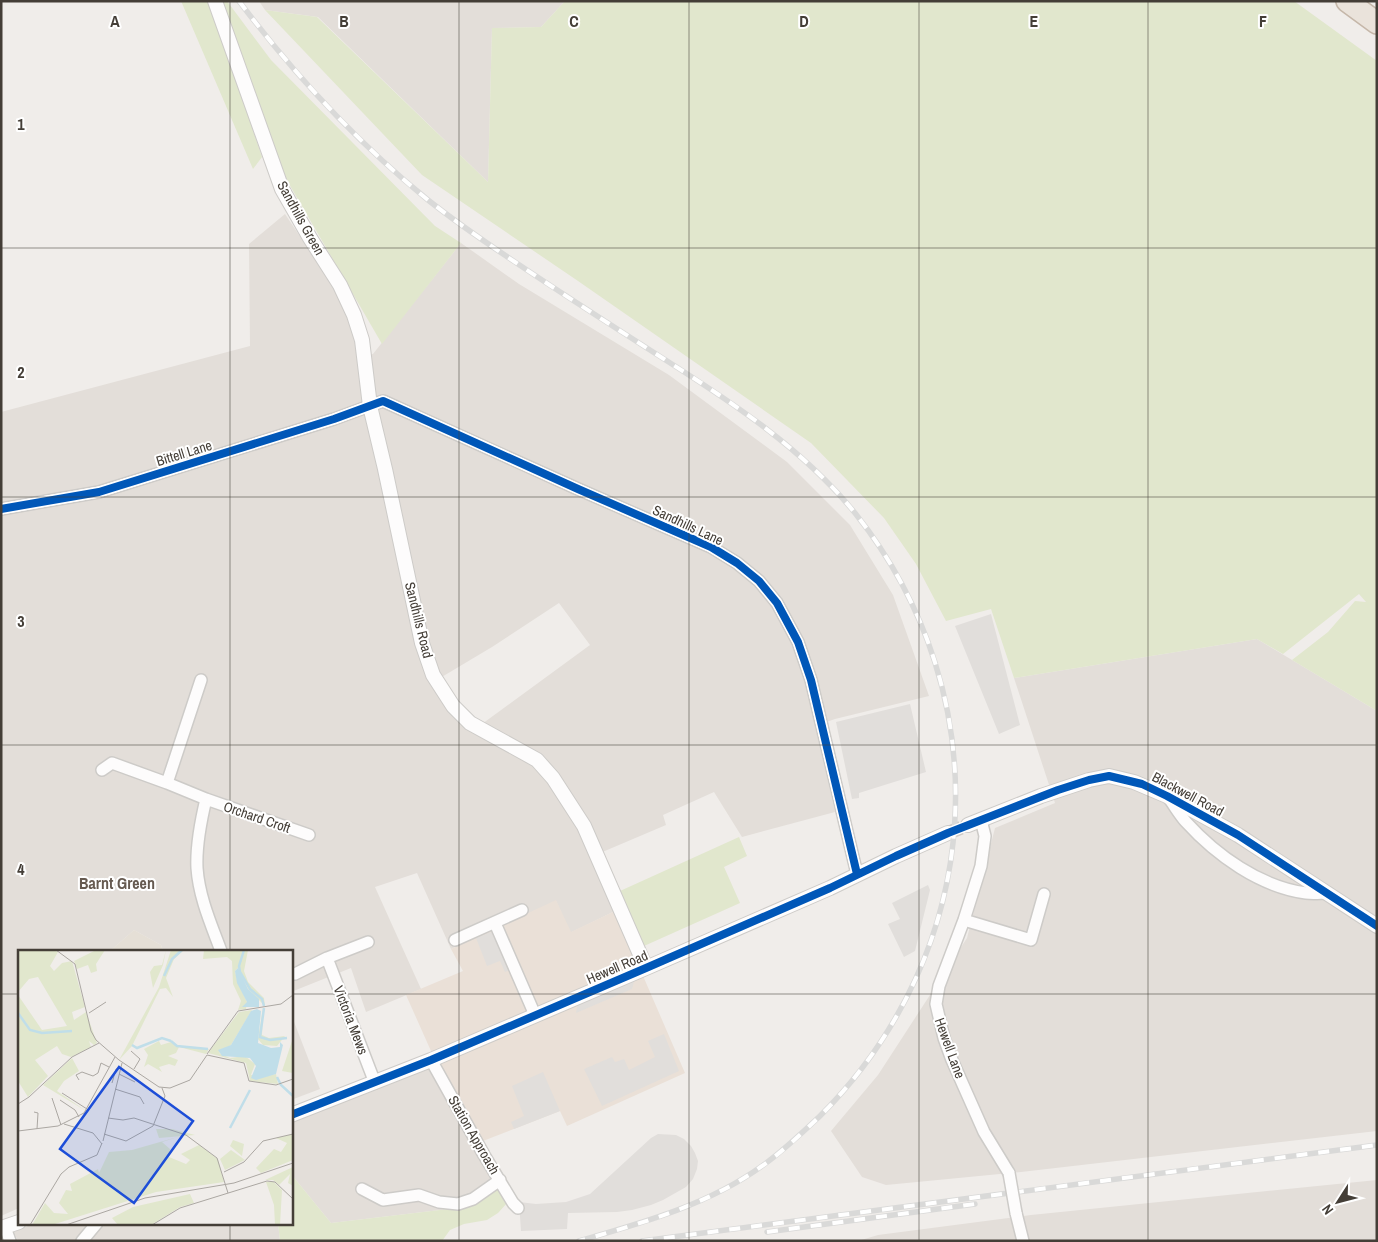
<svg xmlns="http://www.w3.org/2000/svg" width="1378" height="1242" viewBox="0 0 1378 1242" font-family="'Archivo Narrow',sans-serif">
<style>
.residential{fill:#e3ded9;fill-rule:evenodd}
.commercial{fill:#eae0d7}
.education{fill:#e5dfd6}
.green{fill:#e1e7cd}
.parking{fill:#e1dedb}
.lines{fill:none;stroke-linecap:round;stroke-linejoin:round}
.tertiary-tunnel{stroke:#cecac6;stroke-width:14;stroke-dasharray:14 7;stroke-linecap:butt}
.minor-casing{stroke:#cdcbc8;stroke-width:14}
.tertiary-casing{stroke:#cdcbc8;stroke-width:16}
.motorway-casing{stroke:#c5b7a9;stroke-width:24}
.minor{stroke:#fdfcfc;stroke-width:11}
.tertiary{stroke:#fdfcfc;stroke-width:14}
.motorway{stroke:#eae3db;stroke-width:21}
.rail-casing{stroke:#d9d9d8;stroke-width:5.5}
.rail{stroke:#fff;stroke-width:4;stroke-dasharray:11;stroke-linecap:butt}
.minor-bridge-casing{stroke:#cdcbc8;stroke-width:14;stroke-linecap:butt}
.minor-bridge{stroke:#fdfcfc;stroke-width:11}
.cycleway-casing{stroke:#fff;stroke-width:11}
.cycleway{stroke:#0057b8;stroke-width:8}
.grid{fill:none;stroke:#443e37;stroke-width:1;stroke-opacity:0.55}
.labels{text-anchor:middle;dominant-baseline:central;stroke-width:4;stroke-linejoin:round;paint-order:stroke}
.street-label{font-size:14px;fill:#443e37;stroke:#fff}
.quarter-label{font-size:16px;font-weight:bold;fill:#665a50;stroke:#fff}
.inset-river{fill:none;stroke:#c0dee9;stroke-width:2.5}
.inset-road{fill:none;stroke:#aba7a2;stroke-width:1}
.view{fill:#1d4ed8;fill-opacity:0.15;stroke:#1d4ed8;stroke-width:2.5}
.inset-edge{fill:none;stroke:#443e37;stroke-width:2.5}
.grid-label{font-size:16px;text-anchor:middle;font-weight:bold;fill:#443e37;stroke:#fff;stroke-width:4;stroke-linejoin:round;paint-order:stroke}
</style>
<rect width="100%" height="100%" fill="#f0edea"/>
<path class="residential" d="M259 1H565L541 27 492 28 488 182 318 17 265 10Z
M285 214 329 280 351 322 359 356 373 354 461 243 519 284 669 375 787 462 850 525 893 595 929 696 835 719 815 726 835 812 742 837 714 792 663 815 666 825 593 856 615 911 570 933 556 901 451 949 417 873 375 887 421 989 366 1012 351 968 291 992V951H163L161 945 134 930 110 951H19V1208L1 1216V412L250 346 249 244ZM559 603 590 645 471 732 445 707 430 684 492 647Z
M1257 639 1377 711V1131L1021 1172 886 1185 862 1177 831 1131 878 1075 967 938 995 828 1055 803 1014 678Z
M291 1014 320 1089 291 1100Z
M430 1065 499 1186 465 1207 331 1223 291 1174V1120Z
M1377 1180V1241H858L878 1235 1031 1215Z
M35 1223H278L280 1241H18L14 1232Z"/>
<path class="commercial" d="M556 900 571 932 615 911 685 1073 567 1126 560 1111 483 1141 431 1051 406 995 463 971 451 949Z"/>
<path class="education" d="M134 930 161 945 163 951H110Z"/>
<path class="green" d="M181 1H210L262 157 253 169Z
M220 1H227L271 60 435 226 461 243 382 344 285 177Z
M565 1H1294L1377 61V711L1292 660 1328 632 1355 601 1366 602 1359 594 1283 654 1257 639 1014 678 991 609 946 621 916 564 884 518 811 443 578 281 422 175 265 10 317 17 488 182 492 28 541 27Z
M739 837 747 856 724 867 740 903 644 946 620 891Z
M291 1174 331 1223 465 1207 499 1186 508 1202 498 1213 487 1220 464 1224 450 1230 442 1241H280L278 1223H291Z"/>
<path class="parking" d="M991 614 1020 725 999 734 955 626Z
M910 704 926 772 859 793V798L852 799 836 722Z
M928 885 930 890 915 951 904 957 888 924 900 919 892 903Z
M494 931 510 970 505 972 500 961 487 966 476 938Z
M635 978 632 989 576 1013 578 1002Z
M664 1034 679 1071 602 1106 584 1069 612 1057 615 1062 624 1059 629 1070 655 1057 648 1041Z
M543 1072 560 1111 514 1129 511 1122 524 1116 512 1086Z
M658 1134 676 1135 684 1139 691 1146 695 1153 698 1161 697 1169 693 1179 686 1187 663 1200 651 1205 632 1210 617 1212 568 1213 567 1229 521 1231 519 1202 536 1204 566 1202 590 1194 651 1138Z"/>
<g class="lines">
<path class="tertiary-tunnel" d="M948 833 968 825"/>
<defs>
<path id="minor" d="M1 509 99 492 334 419 383 401 578 489 711 547 737 563 759 581 777 603 798 642 811 680 857 874
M201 680 167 783 206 799C201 820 196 847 197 868 199 897 211 924 221 951
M102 770 112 763 167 783
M1168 797C1174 805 1179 814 1186 822 1216 855 1260 887 1306 893 1313 894 1321 893 1328 893
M206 799 309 835
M981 820 985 836 981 866 964 920 939 986 936 1004 944 1038 952 1060 984 1132 1009 1173
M964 920 1031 940 1044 894
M495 923 535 1015
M455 940 522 910
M327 958 375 1083
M295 974 327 958 368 942
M431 1060 484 1155 513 1203 518 1208
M362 1189 383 1200 419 1195 439 1202 458 1204 473 1199 500 1180
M1016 1213 1023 1241
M5 1227 10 1241
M82 1241 97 1223"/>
<path id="tertiary" d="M215 1 282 189 310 238 340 285 354 315 362 340 370 406 385 469 422 643 433 675 453 706 470 723 537 760 553 778 584 826 646 968
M968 825 1041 796 1089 780 1109 776 1134 782 1167 796 1238 835 1377 926
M291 1115 431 1060 646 968 830 888 896 856 948 833
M1 1228 19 1222"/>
<path id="motorway" d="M1347 1 1377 23"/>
</defs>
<use href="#minor" class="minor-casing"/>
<use href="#tertiary" class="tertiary-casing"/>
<use href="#motorway" class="motorway-casing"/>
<use href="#minor" class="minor"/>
<use href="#tertiary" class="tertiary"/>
<use href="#motorway" class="motorway"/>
<defs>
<path id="rail" d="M239 1C293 73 358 143 428 200 456 222 485 242 515 262 564 295 614 327 664 359 733 403 803 449 855 513 1002 698 986 951 819 1117 801 1134 782 1152 762 1166 708 1205 642 1223 579 1241
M767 1232 975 1204
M642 1241 1377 1145"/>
</defs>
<use href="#rail" class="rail-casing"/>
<use href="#rail" class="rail"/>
<defs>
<path id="minor-bridge" d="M1009 1173 1016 1213"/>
</defs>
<use href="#minor-bridge" class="minor-bridge-casing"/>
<use href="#minor-bridge" class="minor-bridge"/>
<defs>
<path id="cycleway" d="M1 509 99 492 334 419 383 401 578 489 711 547 737 563 759 581 777 603 798 642 811 680 857 874
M291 1115 431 1060 646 968 830 888 896 856 948 833 1058 790 1089 780 1109 776 1142 784 1167 796 1238 835 1377 926"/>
</defs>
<use href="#cycleway" class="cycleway-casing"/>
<use href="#cycleway" class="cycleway"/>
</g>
<path class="grid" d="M230 1V951M459 1V1241M689 1V1241M919 1V1241M1148 1V1241M1 248H1377M1 497H1377M1 745H1377M1 994H19M291 994H1377M230 1223V1241"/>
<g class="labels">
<g class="street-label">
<text transform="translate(301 218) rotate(61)">Sandhills Green</text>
<text transform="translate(184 453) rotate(-17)">Bittell Lane</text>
<text transform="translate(688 525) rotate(25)">Sandhills Lane</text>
<text transform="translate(419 620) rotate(76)">Sandhills Road</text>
<text transform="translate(1188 794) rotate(28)">Blackwell Road</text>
<text transform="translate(257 817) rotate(19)">Orchard Croft</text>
<text transform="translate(617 967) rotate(-23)">Hewell Road</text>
<text transform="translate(351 1020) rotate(69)">Victoria Mews</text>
<text transform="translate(950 1048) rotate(70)">Hewell Lane</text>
<text transform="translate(474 1135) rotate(60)">Station Approach</text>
</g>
<g class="quarter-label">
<text x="117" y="883">Barnt Green</text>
</g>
</g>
<g transform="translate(18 950)">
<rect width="275" height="275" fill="#f0edea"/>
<path d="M0 0H37L40 2 32 16 36 21 44 13 54 11 67 57 54 62 56 70 68 62 79 93 76 95 71 91 73 97 53 107 44 104 39 96 17 110 30 126 10 147 0 131V45L24 80 49 76 20 27 11 29 0 42ZM78 0H87L78 14 79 21 73 23 70 15 59 19 56 11ZM148 0 145 15 135 38 132 22 136 16 144 15ZM153 0H166L156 9 148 28 155 47 148 38 142 39 114 96 101 110 141 37ZM186 0H230L226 21 230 32 246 48 247 56 230 39 220 18 217 21 219 30 229 52 228 59 220 60 223 51 215 34 214 11 209 7 185 9ZM245 58 244 85 251 88 267 86 259 96 245 95 240 89ZM234 60 213 95 201 103 212 108 227 106 237 114 233 125 245 127 258 124 260 134 232 131 228 113 190 103 221 62ZM275 88V123L264 121ZM141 91 143 95 153 92 159 96 191 99 188 104 161 97 158 103 150 106 160 110 157 116 151 114 141 117 144 122 130 114 126 117 130 105 126 99ZM54 108 61 121 46 131 39 141 68 161 25 135ZM138 179H154L177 185 141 188ZM275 184V210L243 223 238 218 256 199 263 202 269 193 258 188ZM163 186 144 192 152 199 151 207 168 214 172 210 163 204 181 195 200 209 206 232 138 242 37 274 14 275 27 253 36 263 50 264 41 253 48 240 54 241 52 234 80 219 81 223 91 202 114 200ZM215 190 226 194 224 206 212 196ZM213 200 227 210 207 220 202 209ZM275 217V236L270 233 272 224 261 235 255 230H247ZM248 232H256L264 240 262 275H257L256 255ZM172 244 176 253 162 257 133 275H100L94 268 115 257Z" fill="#e1e7cd"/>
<path d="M220 18 230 39 241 49V57H224L229 52 219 33 217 21ZM239 59 243 61 240 93 253 98 262 97V92L265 95 258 124 238 130 233 128 238 116 232 108 204 106 200 100 213 95 233 61Z" fill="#c0dee9"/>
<path class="inset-river" d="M226 0 221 16 222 22 232 39 244 49 246 56M146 26 154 9 164 0M246 58 242 87 252 90 269 88M0 63 12 80 24 83 54 81M153 91 159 96 190 99M114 95 119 98 144 88 153 91M259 127 263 135 275 146M212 178 232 140"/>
<path class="inset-road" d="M38 0 57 14 73 81 78 90 101 110 141 137 152 138 172 130 189 105 226 113 231 131 258 135 275 129M71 63 88 52M113 101 122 109 116 119M189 104 220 61 263 54 275 45M101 124 117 132M61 130 58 125 64 122 75 126 80 123 83 113 91 117M94 133 98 119 102 118M97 139 122 147 126 154M44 143 69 159M34 148 43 175M42 150 57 160 61 167M0 154 11 147 54 107 81 93M16 162 20 163 19 179M90 168 105 170 116 168 168 185 199 208 210 243M46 174 75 183 84 194M135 176 147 146 144 138M0 181 40 176 66 163 97 107M86 184 108 191 135 176M85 191 104 113M206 222 226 212 245 191 275 184M12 275 43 224 51 217 79 205 84 193M48 275 127 248 216 233 275 213M134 275 162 258 249 231 257 232 275 249"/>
<path class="view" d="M101 117 175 171 116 253 42 199Z"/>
<rect width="275" height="275" class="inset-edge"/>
</g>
<g class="grid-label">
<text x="115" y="27">A</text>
<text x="344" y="27">B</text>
<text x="574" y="27">C</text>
<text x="804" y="27">D</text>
<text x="1034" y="27">E</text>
<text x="1263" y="27">F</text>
<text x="21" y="130">1</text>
<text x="21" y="378">2</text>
<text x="21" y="627">3</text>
<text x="21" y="875">4</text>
</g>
<rect width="1378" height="1242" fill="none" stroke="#443e37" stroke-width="5"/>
<g transform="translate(1338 1202) rotate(234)" stroke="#ffffff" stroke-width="4" paint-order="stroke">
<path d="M0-4L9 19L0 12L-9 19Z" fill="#443e37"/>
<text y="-8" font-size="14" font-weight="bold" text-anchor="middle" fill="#443e37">N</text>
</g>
</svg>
